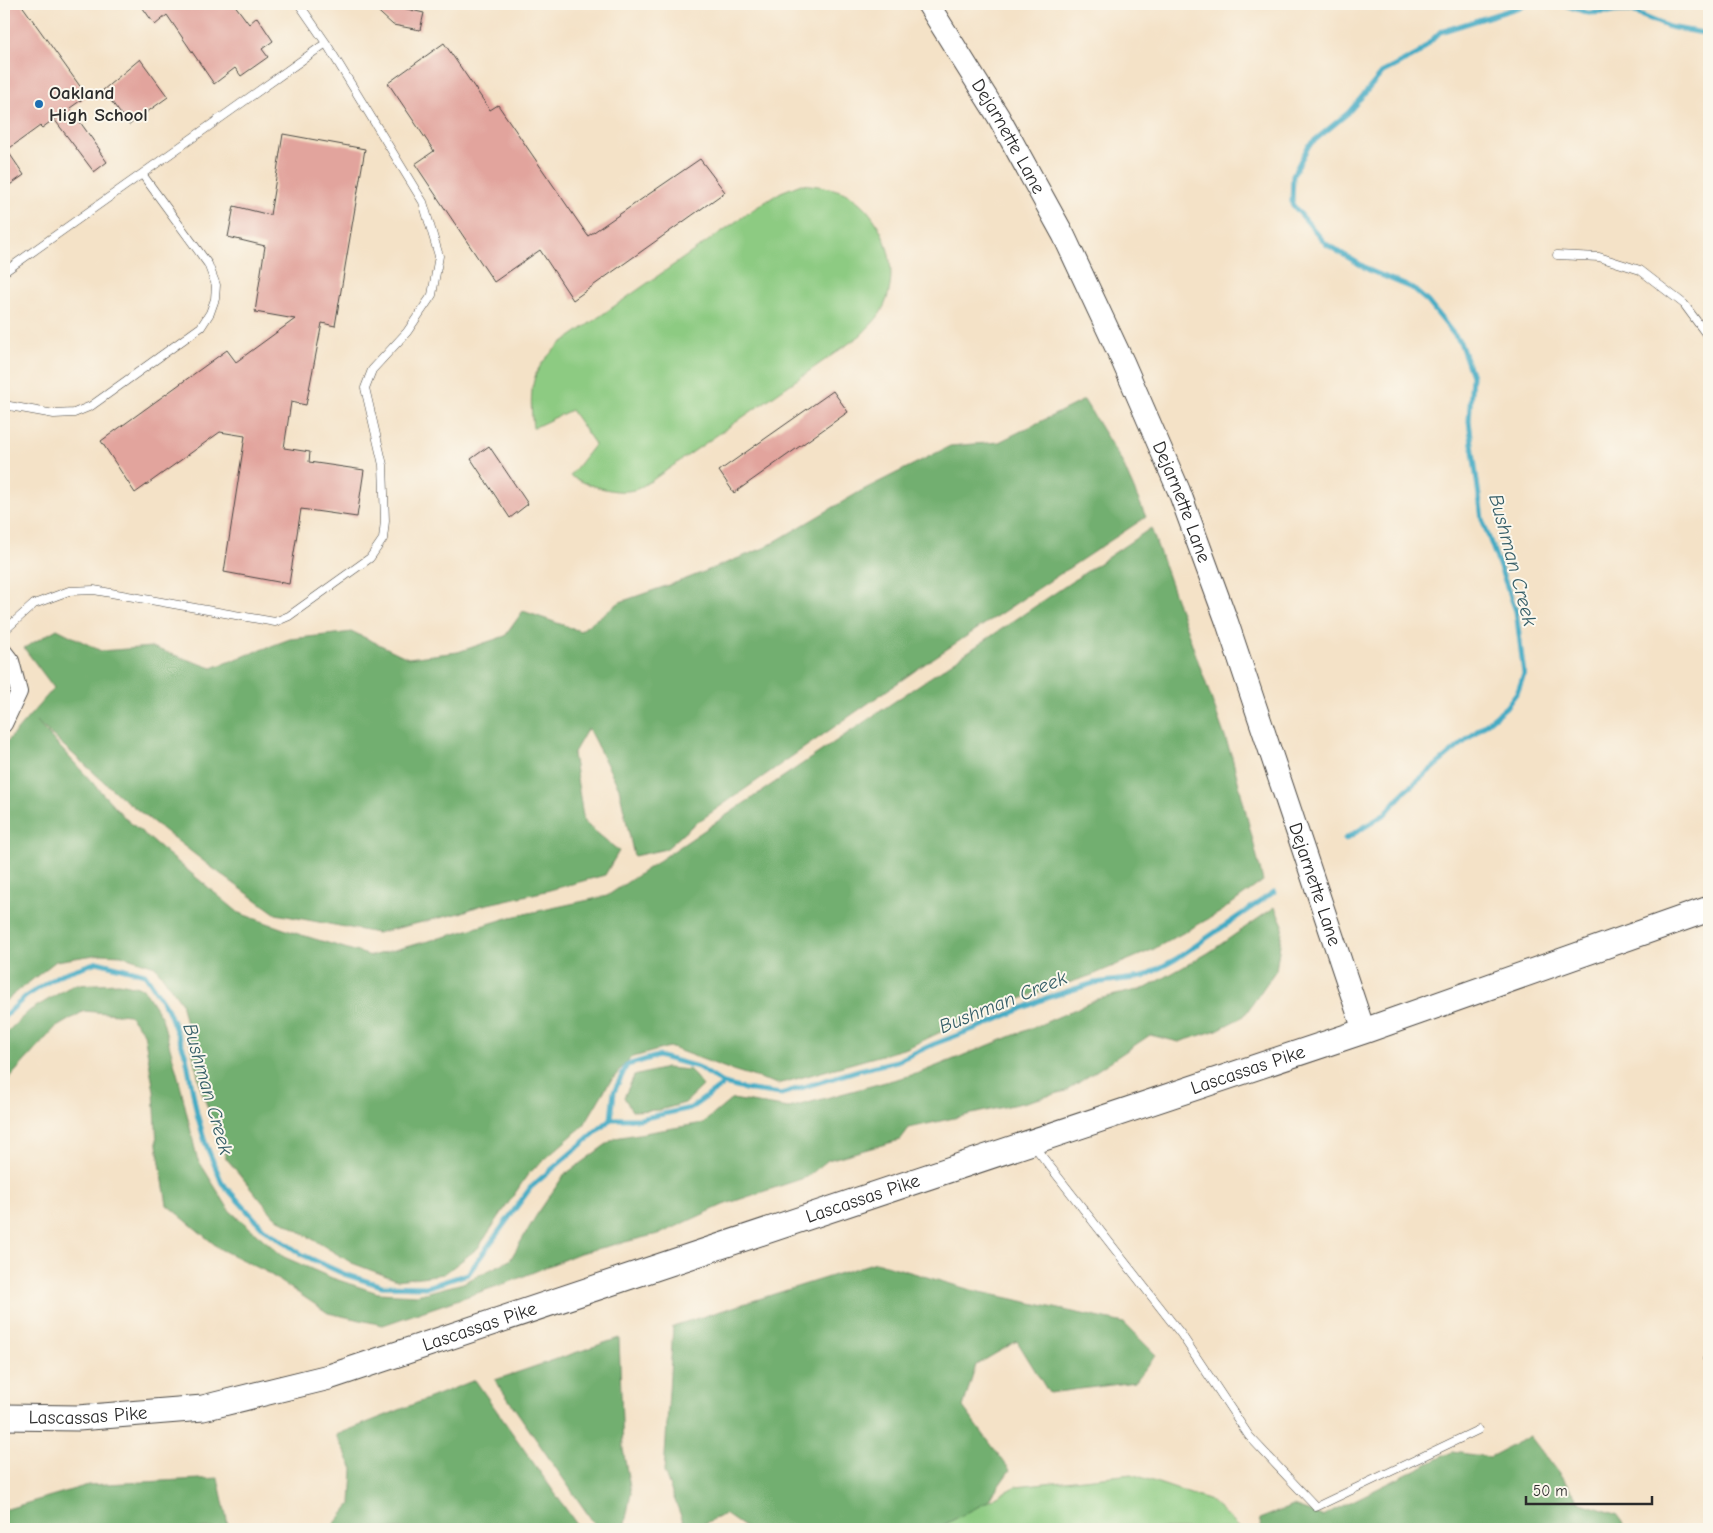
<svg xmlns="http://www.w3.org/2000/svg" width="1713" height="1533" viewBox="0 0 1713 1533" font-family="'Comic Neue',sans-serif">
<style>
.green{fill:#8dcb82;stroke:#5c7b56}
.forest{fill:#72af70;stroke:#4e6d4e}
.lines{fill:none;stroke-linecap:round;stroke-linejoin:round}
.stream{stroke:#44abc4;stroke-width:5}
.building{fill:#e2a49d}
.lane-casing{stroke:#494642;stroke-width:9}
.street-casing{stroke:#494642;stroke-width:18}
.secondary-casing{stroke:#494642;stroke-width:24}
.primary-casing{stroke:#494642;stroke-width:27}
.lane{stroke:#fff;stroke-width:8}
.street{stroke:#fff;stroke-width:16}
.secondary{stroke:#fff;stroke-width:22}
.primary{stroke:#fff;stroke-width:25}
.poi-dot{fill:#1f6fb2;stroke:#fbf7ec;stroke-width:2}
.labels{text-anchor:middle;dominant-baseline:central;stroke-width:4;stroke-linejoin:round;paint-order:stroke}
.poi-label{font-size:19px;font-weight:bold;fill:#2b2b2b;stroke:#fbf7ec;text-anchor:start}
.street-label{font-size:19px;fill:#2b2b2b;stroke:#fbf7ec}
.water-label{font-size:20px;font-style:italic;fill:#355e68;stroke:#fbf7ec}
</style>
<rect width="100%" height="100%" fill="#fbf7ec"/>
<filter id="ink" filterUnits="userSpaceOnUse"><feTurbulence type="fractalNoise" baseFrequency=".02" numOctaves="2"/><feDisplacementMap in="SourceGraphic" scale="10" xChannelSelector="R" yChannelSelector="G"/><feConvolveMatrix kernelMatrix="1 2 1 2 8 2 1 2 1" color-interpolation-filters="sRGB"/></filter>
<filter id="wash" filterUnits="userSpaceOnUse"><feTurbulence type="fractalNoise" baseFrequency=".0096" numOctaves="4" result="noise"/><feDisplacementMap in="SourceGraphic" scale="20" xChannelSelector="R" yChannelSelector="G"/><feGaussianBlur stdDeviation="1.12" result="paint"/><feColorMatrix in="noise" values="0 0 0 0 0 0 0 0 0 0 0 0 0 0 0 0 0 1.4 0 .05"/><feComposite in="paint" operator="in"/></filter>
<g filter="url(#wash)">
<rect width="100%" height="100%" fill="#f4e2c7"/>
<path class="green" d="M801 184C818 186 834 187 849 195 853 197 857 201 861 204 889 230 901 278 881 312 876 321 867 328 861 335L651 481C646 483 642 487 637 489 618 496 587 485 570 476L595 444 571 410 533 428C531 409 529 385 539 368 544 359 553 351 560 344L754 209 781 192Z
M1132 1474 1211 1501 1241 1529H936L1016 1486Z"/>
<path class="forest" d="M1084 400 1122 462 1146 517 929 661 692 826 666 849 634 856 619 788 588 728 573 754 584 822 619 851 605 875 546 891 479 906 460 913 377 933 276 914 211 867 121 797 36 721 126 819 239 913 295 933 371 956 455 934 511 917 607 896 1151 528 1232 757 1263 881 1219 913 1152 950 1090 976 1036 993 964 1021 907 1048 778 1084 726 1068 669 1047 630 1058 607 1086 584 1125 528 1174 478 1248 444 1274 397 1280 352 1263 274 1216 226 1158 201 1089 181 1002 155 966 121 955 101 954 56 961 4 1002V745L54 688 24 648 57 629 101 651 151 647 212 668 290 639 353 632 408 658 458 652 505 636 523 611 580 631 620 602 686 579 764 548 861 491 950 446 999 442Z
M1275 907 1283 925 1276 970 1244 1016 1217 1030 1179 1042 1150 1035 1066 1091 1026 1102 909 1128 900 1140 828 1160 807 1177 723 1205 662 1233 580 1253 512 1281 383 1325 328 1313 265 1271 220 1249 167 1205 157 1145 154 1091 144 1033 129 1015 84 1011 55 1028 4 1084V1035L29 1011 73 985 119 983 143 988 162 1018 180 1084 197 1158 230 1211 284 1257 332 1278 378 1293 417 1295 463 1283 510 1260 536 1216 564 1175 615 1138 703 1123 732 1099 789 1108 919 1073 1042 1024 1098 999 1146 988 1208 953Z
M666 1068 690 1070 703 1086 685 1103 660 1110 632 1111 624 1097 634 1076Z
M876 1262 971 1290 1124 1323 1156 1355 1135 1382 1049 1393 1017 1341 976 1365 963 1407 1010 1470 987 1502 936 1529H747L725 1514 692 1529H686L664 1472 673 1326Z
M619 1338 623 1449 631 1493 624 1529H598L495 1380Z
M475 1380 580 1529H330L351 1504 353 1469 336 1435Z
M1530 1436 1581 1503 1616 1514 1627 1529H1262L1259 1519 1293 1506 1322 1516 1452 1452 1490 1457Z
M218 1478 229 1529H4V1510L88 1485Z"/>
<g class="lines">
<path class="stream" d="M1561 4 1588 13 1630 11 1669 27 1709 34
M1345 839 1384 815 1405 791 1506 707 1518 691 1524 674 1516 611 1482 519 1469 421 1472 376 1460 342 1428 302 1412 288 1371 271 1326 244 1292 204 1293 175 1309 145 1348 113 1383 72 1418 54 1440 32 1529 4
M4 1017 25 997 59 975 97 962 145 974 168 1010 186 1056 197 1114 205 1142 222 1183 263 1228 301 1254 344 1274 382 1286 427 1287 468 1274 531 1187 611 1119H640L691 1108 724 1084 744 1089 781 1094 859 1070 897 1061 934 1044 987 1024 1046 998 1094 983 1143 977 1176 959 1274 892
M611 1119 614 1092 627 1065 658 1056 698 1067 724 1084"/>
</g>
<g id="blocks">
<path class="building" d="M4 4H21L87 96 70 108 100 150 99 151 107 162 94 172 54 119 42 128 40 126 7 150 24 175 4 189Z
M140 4H234L249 24 257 17 273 41 262 49 268 57 241 76 235 68 214 84 167 15 155 25Z
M370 4H391L394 6 424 13 420 30 393 25Z
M444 43 490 110 498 105 588 236 700 159 725 192 573 300 540 250 494 282 415 164 434 151 388 83Z
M140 59 168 97 129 125 103 90Z
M283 134 365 149 335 326 322 323 306 405 291 402 284 448 310 452 309 462 364 470 357 517 301 509 289 584 224 572 245 436 220 432 135 493 101 441 227 350 236 362 295 319 255 312 265 246 228 237 234 206 270 215Z
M833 391 848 412 734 493 719 471Z
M489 446 528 504 510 518 471 459Z"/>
</g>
</g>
<g filter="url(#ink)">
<use href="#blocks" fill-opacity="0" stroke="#494642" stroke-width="1"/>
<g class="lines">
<defs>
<path id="lane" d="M1557 255 1599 257 1640 270 1684 304 1709 338
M4 272 326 43
M4 405 54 414 74 413 91 406 201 327 210 313 215 299 216 285 208 264 142 174
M4 631 34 604 69 591 94 590 275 622 289 616 370 558 383 539 385 521 383 465 365 388 372 370 407 332 432 295 439 256 423 202 326 43 299 4
M1034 1146 1181 1334 1249 1436 1316 1507 1478 1430
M1707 1359 1709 1363"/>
<path id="street" d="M4 652 11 661 19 692 4 724"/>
<g id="secondary">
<path id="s1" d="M928 4 998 116 1064 236 1123 362 1179 491 1227 622 1364 1031"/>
</g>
<g id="primary">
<path id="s2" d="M4 1417 78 1418 203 1408 329 1377 1364 1031 1709 909"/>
</g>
</defs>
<use href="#lane" class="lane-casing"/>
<use href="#street" class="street-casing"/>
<use href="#secondary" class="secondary-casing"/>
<use href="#primary" class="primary-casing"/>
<use href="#lane" class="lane"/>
<use href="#street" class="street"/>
<use href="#secondary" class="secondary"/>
<use href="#primary" class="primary"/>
</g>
</g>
<circle class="poi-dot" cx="39" cy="104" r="5"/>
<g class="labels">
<g class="poi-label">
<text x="49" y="93">Oakland<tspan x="49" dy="22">High School</tspan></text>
</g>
<g class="street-label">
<text stroke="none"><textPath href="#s1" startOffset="155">Dejarnette Lane</textPath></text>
<text stroke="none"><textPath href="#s1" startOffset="560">Dejarnette Lane</textPath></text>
<text stroke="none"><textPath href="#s1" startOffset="965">Dejarnette Lane</textPath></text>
<text stroke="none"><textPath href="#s2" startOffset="1298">Lascassas Pike</textPath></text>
<text stroke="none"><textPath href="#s2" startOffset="892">Lascassas Pike</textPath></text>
<text stroke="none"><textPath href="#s2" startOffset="488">Lascassas Pike</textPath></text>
<text stroke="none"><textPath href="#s2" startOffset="84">Lascassas Pike</textPath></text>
</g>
<g class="water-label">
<text transform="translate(1513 560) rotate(75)">Bushman Creek</text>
<text transform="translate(1003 1002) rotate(-22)">Bushman Creek</text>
<text transform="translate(208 1089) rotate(74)">Bushman Creek</text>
</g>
</g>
<rect width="1713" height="1533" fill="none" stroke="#fbf7ec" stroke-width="20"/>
<path d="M1526 1496v8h126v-8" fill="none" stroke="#2b2b2b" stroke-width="2.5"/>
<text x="1533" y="1496" font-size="15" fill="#2b2b2b" stroke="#fbf7ec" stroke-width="4" paint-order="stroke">50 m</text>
</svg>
